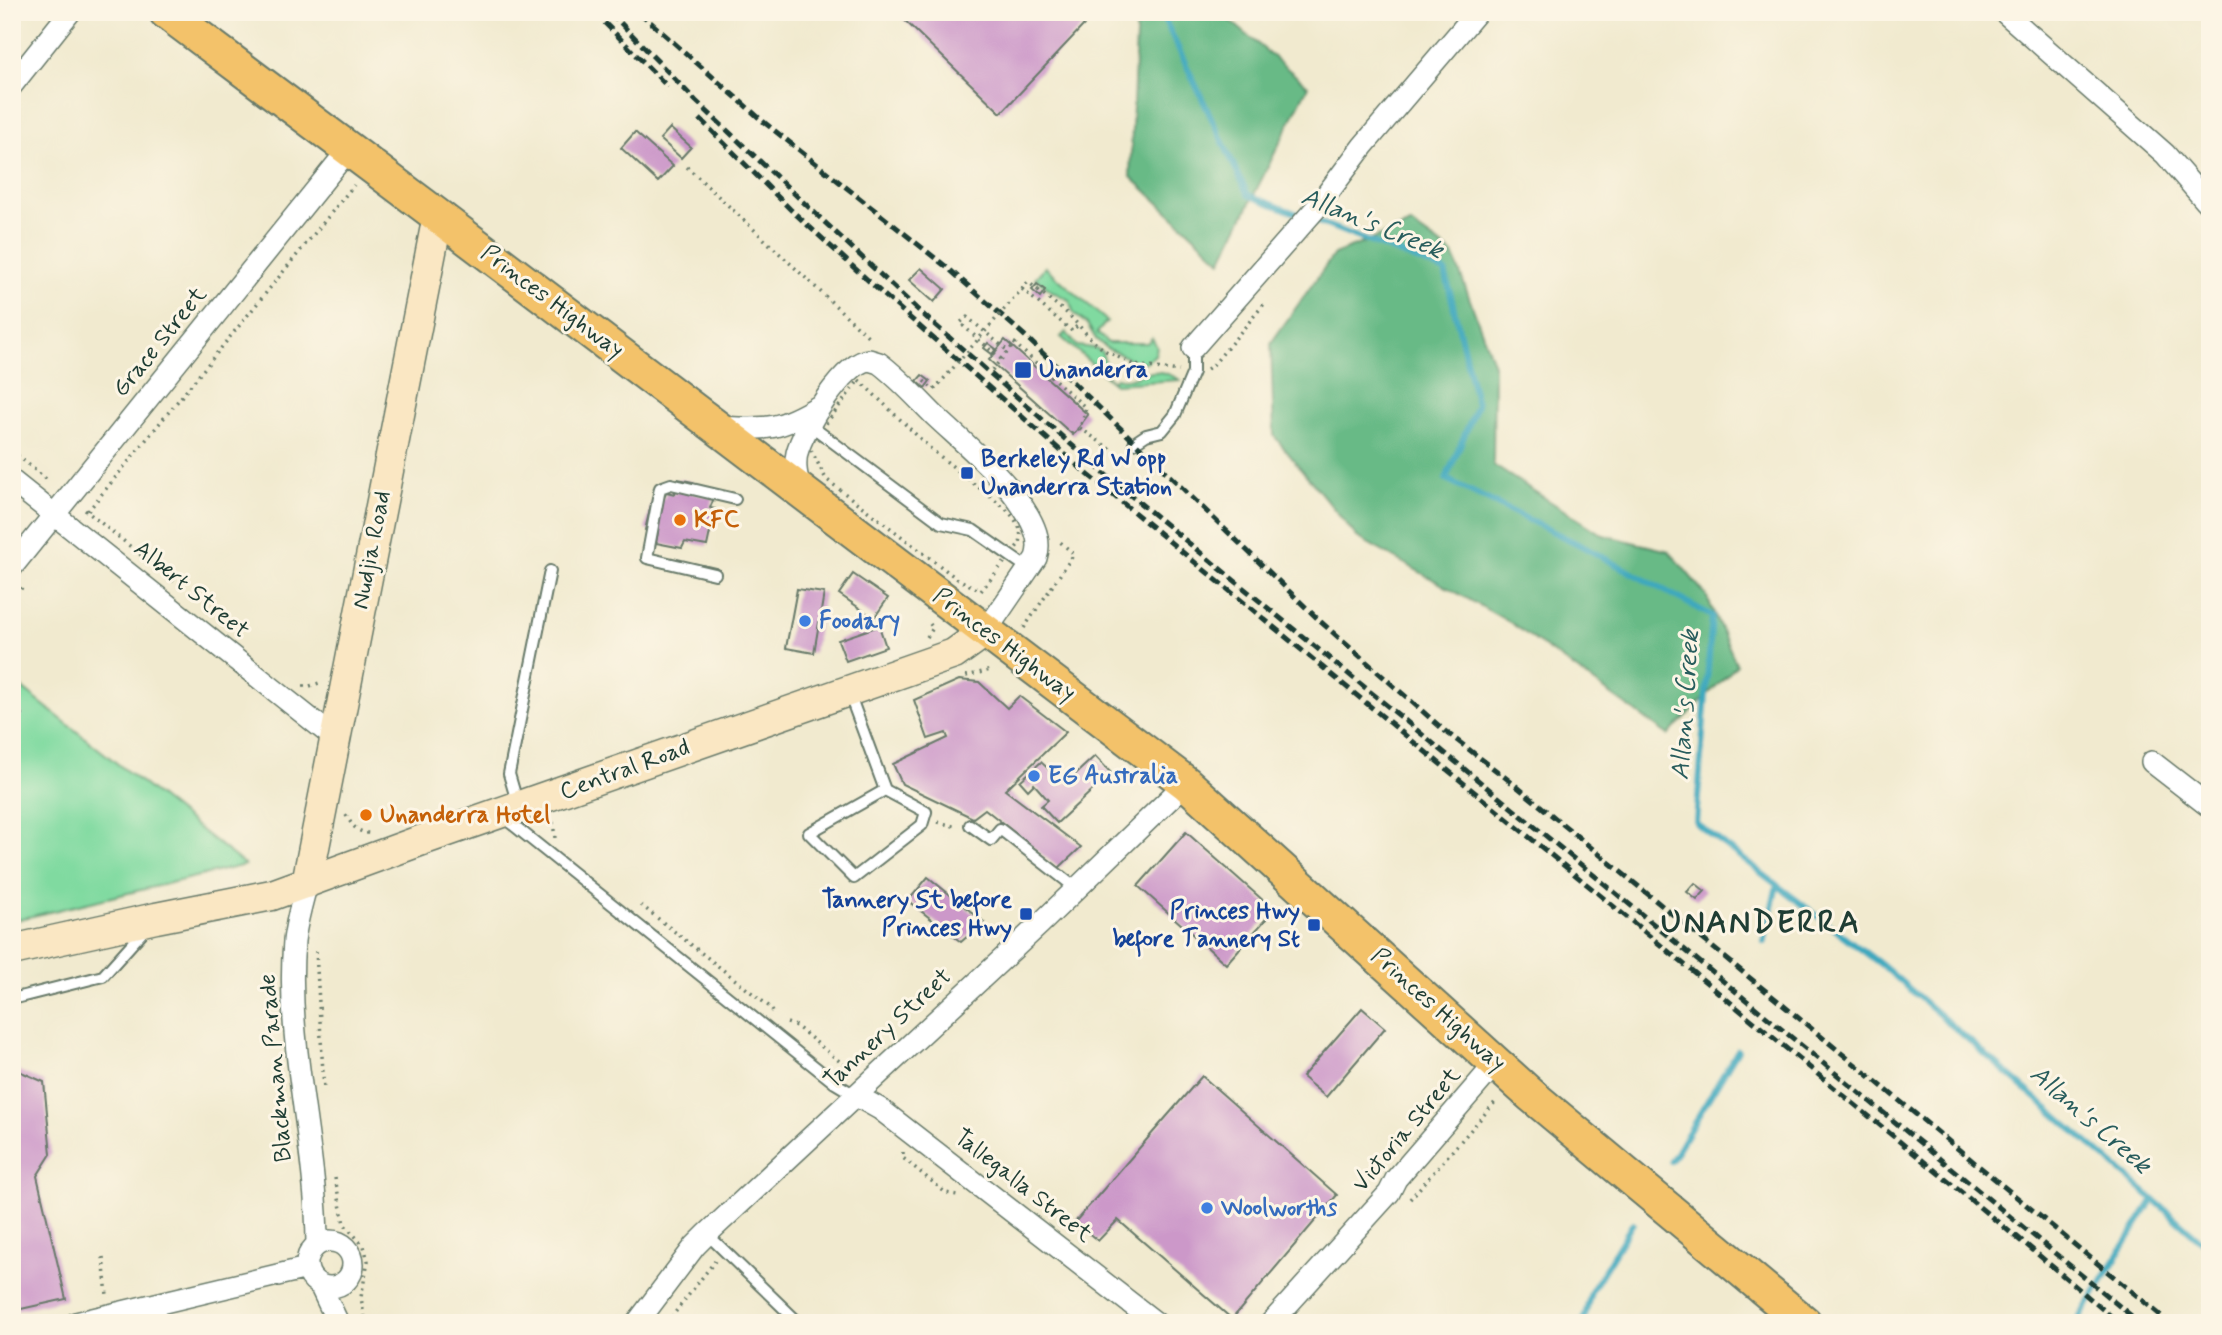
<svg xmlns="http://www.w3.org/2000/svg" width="2222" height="1335" viewBox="0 0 2222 1335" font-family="Mynerve,sans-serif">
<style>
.green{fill:#80daa0;stroke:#508c6a;stroke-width:2}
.forest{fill:#68ba86;stroke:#447c5d;stroke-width:2}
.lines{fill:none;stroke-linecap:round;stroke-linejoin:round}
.stream{stroke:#3ea8be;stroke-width:6}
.building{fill:#cc98c9}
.lane-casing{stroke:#687a6a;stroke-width:14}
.street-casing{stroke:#687a6a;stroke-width:24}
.secondary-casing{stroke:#687a6a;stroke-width:33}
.primary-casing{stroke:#687a6a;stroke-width:37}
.path{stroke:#687a6a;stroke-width:3.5;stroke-dasharray:2 5;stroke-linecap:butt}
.lane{stroke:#fff;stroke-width:10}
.street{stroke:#fff;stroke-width:21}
.secondary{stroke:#fae7c3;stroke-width:30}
.primary{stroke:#f3c26a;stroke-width:33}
.rail{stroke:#1f3d34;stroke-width:5;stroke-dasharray:10 5;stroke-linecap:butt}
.path-bridge{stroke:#687a6a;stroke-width:3.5;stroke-dasharray:2 5;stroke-linecap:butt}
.transit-dot{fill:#1a4fb4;stroke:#fcf5e5;stroke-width:2.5}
.food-dot{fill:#e8710a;stroke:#fcf5e5;stroke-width:2.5}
.shop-dot{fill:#3f7fe0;stroke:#fcf5e5;stroke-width:2.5}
.labels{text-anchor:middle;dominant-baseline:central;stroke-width:6;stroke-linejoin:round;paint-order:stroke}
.street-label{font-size:24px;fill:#1f3d34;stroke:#fcf5e5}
.transit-label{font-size:24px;font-weight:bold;fill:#164399;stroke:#fcf5e5;text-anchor:start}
.food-label{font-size:24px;font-weight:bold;fill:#c56008;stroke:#fcf5e5;text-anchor:start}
.shop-label{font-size:24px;font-weight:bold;fill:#366cbe;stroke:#fcf5e5;text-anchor:start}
.water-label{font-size:26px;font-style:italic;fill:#285d5d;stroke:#fcf5e5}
.district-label{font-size:32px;font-weight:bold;letter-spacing:2px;fill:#1f3d34;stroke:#fcf5e5}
</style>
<rect width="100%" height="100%" fill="#fcf5e5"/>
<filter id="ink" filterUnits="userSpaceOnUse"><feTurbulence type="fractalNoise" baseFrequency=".0143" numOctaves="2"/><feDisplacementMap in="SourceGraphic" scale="14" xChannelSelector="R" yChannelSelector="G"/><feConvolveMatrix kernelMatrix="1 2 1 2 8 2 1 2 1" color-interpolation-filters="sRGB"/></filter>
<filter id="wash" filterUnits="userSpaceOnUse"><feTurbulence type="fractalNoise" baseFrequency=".00686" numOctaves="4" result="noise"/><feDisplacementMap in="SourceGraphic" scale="28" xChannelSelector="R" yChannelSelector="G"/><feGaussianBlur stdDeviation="1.57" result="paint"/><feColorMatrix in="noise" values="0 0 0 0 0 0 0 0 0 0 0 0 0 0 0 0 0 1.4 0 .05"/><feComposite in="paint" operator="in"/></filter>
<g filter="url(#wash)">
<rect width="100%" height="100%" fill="#f1eacf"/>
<path class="green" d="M1045 267 1107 321 1097 333 1108 343H1147L1152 338 1157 347 1155 355 1146 362H1137L1106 348 1096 339 1087 324 1074 314 1069 300 1053 292 1035 278Z
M1066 332 1077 346 1094 348 1102 352 1107 371 1105 374 1113 381 1116 378C1137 385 1147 359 1180 380L1115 384 1061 337Z
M12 680 245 865 12 921Z"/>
<path class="forest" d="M1137 12H1220L1308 86 1221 261 1130 176Z
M1411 224 1453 254 1494 365 1493 465 1603 535 1669 551 1706 595 1737 665 1668 735 1511 623 1357 537 1274 436 1271 343 1334 254Z"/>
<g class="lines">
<path class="stream" d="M1161 12 1248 195 1303 216
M1313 220 1445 271 1477 405 1446 479 1580 545 1712 616 1696 823 1883 966 2153 1199 2076 1323
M1764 942 1777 885
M1671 1161 1738 1050
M2153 1199 2210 1249
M1583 1323 1591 1292 1633 1223"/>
</g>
<g id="blocks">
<path class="building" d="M896 12H1071L1084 25 1001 113Z
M670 128 691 147 681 158 660 139Z
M635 132 673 166 658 182 621 148Z
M921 268 945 289 934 302 909 280Z
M1037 284 1045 290 1040 297 1032 290Z
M1005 340 1088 415 1073 435 989 360Z
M988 343 996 349 992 354 984 348Z
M922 375 930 381 925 388 917 381Z
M678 479 693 482 691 493 714 498 710 508 715 509 707 546 685 542 682 548 656 543 658 532 645 530 653 497 664 498 666 492 675 494Z
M853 574 888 598 874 618 839 594Z
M797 589 824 593 814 653 786 648Z
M879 626 886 647 846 661 838 640Z
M959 680 979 682 1007 708 1019 696 1066 732 1005 790 1081 847 1059 868 985 809 973 818 902 784 893 764 948 738 946 733 928 739 914 700Z
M12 705 22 714 12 726Z
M1095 756 1111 773 1057 823 1041 806 1048 800 1034 784 1028 790 1020 781 1041 762 1065 784Z
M1186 832 1274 910 1226 964 1138 886Z
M928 877 984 922 961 942 908 901Z
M1695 883 1705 891 1697 900 1687 892Z
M1362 1008 1385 1028 1326 1097 1302 1077Z
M19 1071 44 1082 51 1154 37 1176 66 1299 12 1311V1076Z
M1202 1076 1337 1195 1232 1319 1118 1220 1098 1241 1075 1222Z"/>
</g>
</g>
<g filter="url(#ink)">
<use href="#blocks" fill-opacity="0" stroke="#687a6a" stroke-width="2"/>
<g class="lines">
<defs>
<path id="lane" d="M810 425 941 523 973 530 1029 569
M1134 443 1146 435 1162 431 1175 415 1193 372V348
M715 574 647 558 660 488 671 484 735 499
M849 693 885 790 926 812 922 825 854 878 809 833 885 790
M518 805 509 774 550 571
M502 816 835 1083 855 1095
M970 825 991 840 1000 829 1077 889
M12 999 103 976 147 927
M707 1234 799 1323"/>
<path id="street" d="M2004 12 2165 154 2210 206
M12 85 70 12
M1193 348 1318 206 1363 146 1477 12
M717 427C765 429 776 432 819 406
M12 481 337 740
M801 491C797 478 794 466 797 453 803 429 844 362 869 360L879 363C899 378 916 397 934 415 967 446 1006 477 1029 517 1036 530 1041 543 1036 558L986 631
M12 567 349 149
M2152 762 2210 807
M307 883C302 902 296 922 294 941 285 1044 317 1143 317 1245
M855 1095 880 1109 1156 1323
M307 1264a23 23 0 1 1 46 0a23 23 0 1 1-46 0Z
M320 1285 338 1323
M76 1323 307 1268
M637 1323 695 1246 707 1234 1040 924 1186 783
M1271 1323 1389 1193 1396 1179 1496 1063"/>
<path id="secondary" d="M307 883 438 216
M12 950 156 918 272 895 425 839 954 654 986 631"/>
<path id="primary" d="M166 12 438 216 1186 783 1531 1095 1805 1323"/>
</defs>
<use href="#lane" class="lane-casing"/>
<use href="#street" class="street-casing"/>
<use href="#secondary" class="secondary-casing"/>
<use href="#primary" class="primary-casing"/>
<path class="path" d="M687 167 871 339
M1022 289 1072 331 1078 325
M1038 290 1069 315 1094 342 1106 351 1134 365 1179 371
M1014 343 1086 408 1080 428 1070 434
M1001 359 960 323 967 317 1008 351
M1207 369 1213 365 1265 303
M992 370 1019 339
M859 380 931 449 1008 511C1016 520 1023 530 1020 543L981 591 956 578 826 479 809 446Z
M1080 428 1113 451
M12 451 46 479
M85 510 177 584
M88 511 354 185
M12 600 24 585
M1024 628 1074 554 1059 541
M927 637 933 628 930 624
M966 676 991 670
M303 686H310L322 682
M346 815C352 825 356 832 369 833
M553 822 555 838
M938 822 957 827
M641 905 771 1008 773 1012
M316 951 324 1090
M787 1023 796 1026 849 1069 845 1073
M903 1152V1158L946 1193 957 1195
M335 1178 344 1224 364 1246 368 1261 361 1297 365 1323
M1410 1199 1497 1100
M103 1257 107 1295
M607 1323 610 1319
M667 1323 715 1261"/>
<use href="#lane" class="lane"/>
<use href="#street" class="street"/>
<use href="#secondary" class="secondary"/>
<use href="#primary" class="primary"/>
<path class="rail" d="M594 12 668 87
M610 12 696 101 918 310 1107 476 2140 1323
M639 12 765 123 949 269 1025 336 1321 622 1445 731 1515 785 2170 1323
M700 119 790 209 884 295 1085 472 2022 1242
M2015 1235 2119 1323"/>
<path class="path-bridge" d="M924 381 934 390 1028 282 1038 290"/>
</g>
</g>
<g class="transit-dot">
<rect x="1014" y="361" width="18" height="18" rx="3.5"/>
<rect x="960" y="466" width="14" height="14" rx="3.5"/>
<rect x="1019" y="907" width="14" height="14" rx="3.5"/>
<rect x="1307" y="918" width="14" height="14" rx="3.5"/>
</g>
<g class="food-dot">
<circle cx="680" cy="520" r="7"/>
<circle cx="366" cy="815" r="7"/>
</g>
<g class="shop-dot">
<circle cx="805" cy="621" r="7"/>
<circle cx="1034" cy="776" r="7"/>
<circle cx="1207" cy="1208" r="7"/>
</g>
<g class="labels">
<g class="street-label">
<text transform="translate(552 302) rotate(37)">Princes Highway</text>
<text transform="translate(160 342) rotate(-51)">Grace Street</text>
<text transform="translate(372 550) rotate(-79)">Nudjia Road</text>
<text transform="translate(191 590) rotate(39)">Albert Street</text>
<text transform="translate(1004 645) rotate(37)">Princes Highway</text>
<text transform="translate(625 770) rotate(-20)">Central Road</text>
<text transform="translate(1438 1010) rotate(42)">Princes Highway</text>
<text transform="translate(888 1029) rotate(-43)">Tannery Street</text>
<text transform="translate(276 1068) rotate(-95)">Blackman Parade</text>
<text transform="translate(1407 1130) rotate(-50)">Victoria Street</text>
<text transform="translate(1023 1186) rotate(38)">Tallegalla Street</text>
</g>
<g class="transit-label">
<text x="1039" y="370">Unanderra</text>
<text x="981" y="459">Berkeley Rd W opp<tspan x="981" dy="28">Unanderra Station</tspan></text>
<text x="1012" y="900" text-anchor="end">Tannery St before<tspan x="1012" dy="28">Princes Hwy</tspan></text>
<text x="1300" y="911" text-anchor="end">Princes Hwy<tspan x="1300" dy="28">before Tannery St</tspan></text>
</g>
<g class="food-label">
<text x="694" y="520">KFC</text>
<text x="380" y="815">Unanderra Hotel</text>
</g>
<g class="shop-label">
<text x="819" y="621">Foodary</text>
<text x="1048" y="776">EG Australia</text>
<text x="1221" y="1208">Woolworths</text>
</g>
<g class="water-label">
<text transform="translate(1372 224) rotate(22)">Allan's Creek</text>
<text transform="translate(1686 705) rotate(-86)">Allan's Creek</text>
<text transform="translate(2090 1120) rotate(41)">Allan's Creek</text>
</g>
<g class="district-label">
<text x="1761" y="923">UNANDERRA</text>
</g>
</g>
<rect width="2222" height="1335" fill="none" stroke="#fcf5e5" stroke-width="42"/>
</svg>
